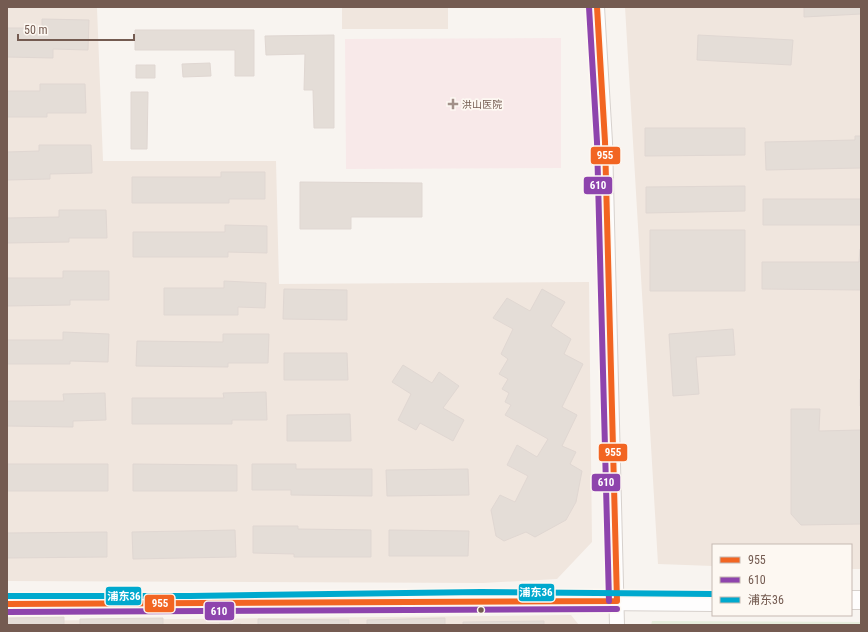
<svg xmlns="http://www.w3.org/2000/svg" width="868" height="632" viewBox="0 0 868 632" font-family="'Roboto Condensed','Noto Sans SC',sans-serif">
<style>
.residential{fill:#f0e6de}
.medical{fill:#f8e9e9}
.green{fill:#e6eddc}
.building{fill:#e4ddd7;stroke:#e0d7d2}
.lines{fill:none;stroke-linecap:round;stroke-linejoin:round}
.minor-casing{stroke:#d7d1cd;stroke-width:16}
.tertiary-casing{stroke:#d7d1cd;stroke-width:20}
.minor{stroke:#fefdfd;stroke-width:14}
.tertiary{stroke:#fefdfd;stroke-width:18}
.bus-1-casing{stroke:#fdf8f2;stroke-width:9}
.bus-2-casing{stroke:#fdf8f2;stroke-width:9}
.bus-3-casing{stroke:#fdf8f2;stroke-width:9}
.bus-1{stroke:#f26522;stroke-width:6}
.bus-2{stroke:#8e44ad;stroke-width:6}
.bus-3{stroke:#00a9ce;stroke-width:6}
.poi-dot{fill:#a29189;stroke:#fdf8f2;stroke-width:1.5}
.bus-dot{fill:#745b51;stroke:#fdf8f2;stroke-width:1.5}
.labels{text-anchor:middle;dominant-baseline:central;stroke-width:3.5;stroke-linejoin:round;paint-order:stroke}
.poi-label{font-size:10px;fill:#745b51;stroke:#fdf8f2;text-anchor:start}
.line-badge{stroke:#fdf8f2;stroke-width:1.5}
.badge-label{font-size:11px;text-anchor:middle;font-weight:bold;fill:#fff}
</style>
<rect width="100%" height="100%" fill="#f8f4f0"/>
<path class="residential" d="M7 7H199L97 8 103 161H276L279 284 589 282 592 542 557 579 483 583 7 581Z
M342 7H448V29H342Z
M625 7H861V569H851V545H713V566L658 564Z
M571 615 579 625H7V621Z"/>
<path class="medical" d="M561 38V168L346 169 345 39Z"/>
<path class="green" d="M652 621 861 622V625H651Z"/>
<path class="building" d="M804 7H861V14L804 17Z
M42 19 89 20 88 50 53 49V58L7 57V28H42Z
M135 30H254V76H235V50H135Z
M334 35V128H314L313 90H304L305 54 266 55 265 36Z
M698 35 793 40 791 65 697 60Z
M210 63 211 76 183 77 182 64Z
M136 65H155V78H136Z
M40 84H85L86 113H47V117H7V91H40Z
M131 92H148L147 149H131Z
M645 128H745V155L645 156Z
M855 136H861V168L766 170 765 142 855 140Z
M39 145H91L92 173 50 174V179L7 180V152L39 151Z
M221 172H265V199H229V203H132V177H221Z
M300 182 422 183V217H351V229H300Z
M745 186V211L646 213V187Z
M763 199H861V225H763Z
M59 210H106L107 238H69V242L7 243V218L59 217Z
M225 225 267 226V253L228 252V257H133V232H225Z
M650 230H745V291H650Z
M860 249H861V290L762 289V262H859Z
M63 271H109V300H70V305L7 306V278H63Z
M224 281 266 283 265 308 238 307V315H164V288H224Z
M284 289 347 290V320L283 319Z
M542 289 565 302 551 326 571 339 564 354 583 364 562 407 577 415 562 446 576 452 570 464 582 471 576 502 566 520 535 537 526 532 504 541 496 536 491 510 500 495 515 502 528 476 507 465 517 445 537 457 548 439 505 415 511 405 505 402 509 393 502 389 508 379 499 374 508 359 501 354 513 329 493 318 507 298 530 311Z
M733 329 735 355 696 357 699 394 673 396 669 334Z
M63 332 109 334 108 362 70 361V364H7V340H63Z
M223 334H269L268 363H228V367L136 366 137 341 223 342Z
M284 353H347L348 380H284Z
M403 365 432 383 439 372 459 386 443 408 464 420 453 441 420 423 416 430 398 420 411 394 392 382Z
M860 379H861V406H860Z
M266 392 267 420H232V424H132V398H224L223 393Z
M105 393 106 420 73 421V427L7 426V401H64L63 394Z
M791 409H820L819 431 861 430V524L801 525 791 514Z
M350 414 351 441H287V415Z
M7 464H108V491H7Z
M133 464 237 465V491H133Z
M252 464H296V469H372V496L291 495V490H252Z
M468 469 469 495 387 496 386 470Z
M253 526H298V529L371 530V557H294V554L253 553Z
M235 530 236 557 133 559 132 532Z
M389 530 469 531 468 556H389Z
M107 532V557L7 558V533Z
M64 617V625H7V618Z
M163 618V625H80V619Z
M445 618V625H367V620Z
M258 619 349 620V625H258Z
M544 621V625H463V622Z
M219 624H241V625H219Z"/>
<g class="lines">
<defs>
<path id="minor" d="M597 7 605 142 617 625"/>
<path id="tertiary" d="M851 600H861
M7 604H190L481 600 713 602"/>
</defs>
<use href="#minor" class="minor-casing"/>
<use href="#tertiary" class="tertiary-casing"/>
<use href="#minor" class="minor"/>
<use href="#tertiary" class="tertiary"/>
<defs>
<path id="bus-1" d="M597 7 605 142 617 601
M7 604 617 601"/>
<path id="bus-2" d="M589 7 597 142 609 601
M7 612 617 609"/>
<path id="bus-3" d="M7 596H190L481 592 713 594"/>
</defs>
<use href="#bus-1" class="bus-1-casing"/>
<use href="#bus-2" class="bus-2-casing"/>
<use href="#bus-3" class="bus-3-casing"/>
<use href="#bus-1" class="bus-1"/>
<use href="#bus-2" class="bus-2"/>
<use href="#bus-3" class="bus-3"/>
</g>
<path class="poi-dot" d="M451 98h4v4h4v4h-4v4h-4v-4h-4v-4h4z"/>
<circle class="bus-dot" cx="481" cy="610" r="3.5"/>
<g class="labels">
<g class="poi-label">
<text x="462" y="104">洪山医院</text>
</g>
</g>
<g class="line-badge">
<rect x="590" y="146" width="31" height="19" rx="4" fill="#f26522"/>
<rect x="583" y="176" width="30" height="19" rx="4" fill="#8e44ad"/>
<rect x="598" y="443" width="30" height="19" rx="4" fill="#f26522"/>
<rect x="591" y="473" width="30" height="19" rx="4" fill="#8e44ad"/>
<rect x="518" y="583" width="37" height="19" rx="4" fill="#00a9ce"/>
<rect x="105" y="586" width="37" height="20" rx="4" fill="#00a9ce"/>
<rect x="144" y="594" width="31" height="19" rx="4" fill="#f26522"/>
<rect x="204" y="601" width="31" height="20" rx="4" fill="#8e44ad"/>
</g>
<g class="badge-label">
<text x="605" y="159">955</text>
<text x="598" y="189">610</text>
<text x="613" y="456">955</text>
<text x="606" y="486">610</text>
<text x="536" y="596">浦东36</text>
<text x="124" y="600">浦东36</text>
<text x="160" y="607">955</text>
<text x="219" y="615">610</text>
</g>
<rect width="868" height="632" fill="none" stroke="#745b51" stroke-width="16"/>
<rect x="712" y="544" width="140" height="72" fill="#fdf8f2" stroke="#c6b9b2"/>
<rect x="720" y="557" width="20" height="6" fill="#f26522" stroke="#c6b9b2"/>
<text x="748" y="564" font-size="12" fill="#745b51">955</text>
<rect x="720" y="577" width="20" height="6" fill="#8e44ad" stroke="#c6b9b2"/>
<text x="748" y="584" font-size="12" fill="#745b51">610</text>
<rect x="720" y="597" width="20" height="6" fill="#00a9ce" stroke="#c6b9b2"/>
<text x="748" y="604" font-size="12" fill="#745b51">浦东36</text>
<path d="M18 34v6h116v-6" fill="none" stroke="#745b51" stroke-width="2"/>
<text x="24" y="34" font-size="12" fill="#745b51" stroke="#fdf8f2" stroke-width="3" paint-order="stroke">50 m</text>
</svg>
